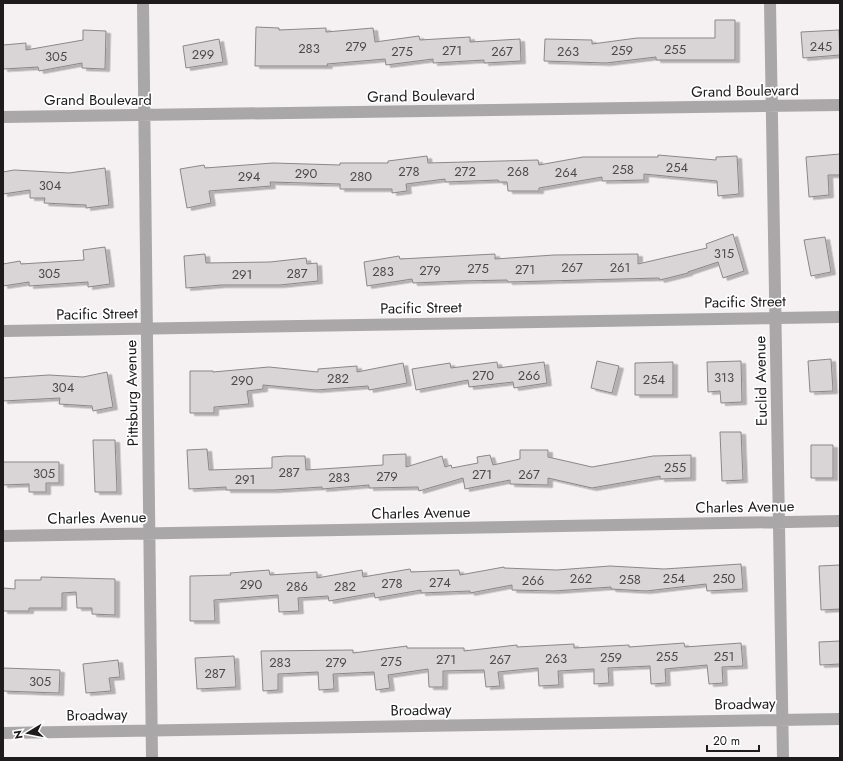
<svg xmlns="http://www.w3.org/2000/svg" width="843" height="761" viewBox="0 0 843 761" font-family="Jost,sans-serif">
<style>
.building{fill:#d9d4d5;stroke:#8b8788;filter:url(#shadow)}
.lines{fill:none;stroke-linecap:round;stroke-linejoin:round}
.minor{stroke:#a9a7a7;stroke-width:12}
.labels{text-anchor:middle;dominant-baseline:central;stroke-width:3.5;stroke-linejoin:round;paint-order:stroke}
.number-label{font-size:13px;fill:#4c494a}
.street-label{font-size:15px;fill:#1d1b1b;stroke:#fff}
</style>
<defs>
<filter id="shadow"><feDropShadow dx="4.5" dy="2.5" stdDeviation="0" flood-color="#0004"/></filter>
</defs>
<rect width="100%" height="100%" fill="#f5f0f1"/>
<path class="building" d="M715 20H735V60H656V57L606 63 544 61 545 39 592 40V44L637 38H715Z
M256 27 279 28V30L326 28V32L373 28 375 42 419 36 420 40 470 37V42L520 39 521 61 484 63V60L433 63V59L386 65 385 59 327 64 328 66H255Z
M83 30 106 31 105 69 82 68V63L39 71 38 67 3 69V45L26 43V50L83 40Z
M839 30 840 55 803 58 801 32Z
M219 39 223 62 186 68 183 46Z
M840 154V175H828L829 195 809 197 806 157Z
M658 155 716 160V157L737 156 739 194 718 196 717 181 644 174V180L602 181V177L539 188V191H508L507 182H499L498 180 445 182V179L406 184 407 191 392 193V189H340V184L270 182 271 186 209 191 211 203 187 208 180 169 204 165 205 168 273 163 340 165V163H388V161L427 156 428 163 538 160 539 165 583 157H658Z
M105 168 109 205 86 208V205L44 203 45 198H30V190L3 194V172L14 170 69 173Z
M733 234 744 271 723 278 718 262 688 272V273L660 280 659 278 508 282 507 280 460 281 413 283 412 279 367 286 364 262 399 256 400 259 495 254V259L554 255 638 254V264L707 248 706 244Z
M825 237 831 272 811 276 804 240Z
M105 247 110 284 88 287V282L29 286V282L3 286V264L20 261 21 264 84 260 83 250Z
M205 254 206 263 270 262 306 258 307 264 317 263 318 281 280 285H221L186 288 184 256Z
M831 359 833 391 810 392 808 361Z
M597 361 619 366 612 393 591 388Z
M741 361 742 402 721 403 720 391 708 392 707 362Z
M497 362 498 368 544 362 547 383 514 388 513 382 469 387 468 380 416 390 412 369 450 363 451 368Z
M673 362V395H635V363Z
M403 363 407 383 369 390 368 386 316 390 263 385V389L247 391 249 404 214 407V413H190V371H213V372L269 367 318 372V369L357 366V372Z
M107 372 113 407 93 411 92 406 59 404 60 398 3 401V378L49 375 83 377Z
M720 432H741L743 480 722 481Z
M93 440H115L117 492H95Z
M811 445H833V478H811Z
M207 449 209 470 272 468V457L286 456H305L306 470 383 465V455L406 454V467L442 456 445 467 451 465 452 468 478 463 477 457 490 455 493 465 520 459V450H548V457L592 467 653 456 691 455V478L660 479V476L592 488 548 478V485L510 484V480L465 489 463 478 419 491 418 487 369 488V485L322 489V487L274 490H226V487L189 489 187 450Z
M3 462H59V483H46V492H29V484L3 485Z
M741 564 743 589 707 591 706 584 646 591 611 589V587L554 591 512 590V585L470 593V591L421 593V590L375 598 374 593 329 601 328 596 298 598 299 611 279 612 278 595 214 600 215 621H190V576L231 575 230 573 269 570 270 575 317 572V578L362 570 363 577 410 569 411 572 459 570 460 575 504 567V568L557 570 610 566 664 569Z
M840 565V609L821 610 819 566Z
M41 577 115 579V615L92 614V608H77L76 592 62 593V608H29V611H3V588L15 589V580H41Z
M840 641V664L820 665 819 642Z
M684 643 685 647 741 643 743 666 722 667 723 683 709 684 707 665 665 669 666 683 651 684 650 666 608 668 609 683 594 684V669L558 671 559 685 539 686 538 668 498 672 500 686 486 687 484 670 443 671V687H429L428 669 388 675 390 688 376 690 374 672 333 674 334 689 319 690 318 672 278 674V690L263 691 261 651 353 650V653L407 646V648H464V651L517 645V647L574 644V648L629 645V647Z
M234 656 236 687 197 689 195 658Z
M118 660 120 677 109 678 111 691 86 693 83 664Z
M3 668 60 670 59 693 3 691Z"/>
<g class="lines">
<path class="minor" d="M143 3 152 758
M770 3 783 758
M3 117 840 105
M3 331 840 317
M3 536 840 521
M3 733 840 719"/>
</g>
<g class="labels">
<g class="number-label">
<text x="356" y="46">279</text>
<text x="821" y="46">245</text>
<text x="309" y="48">283</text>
<text x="675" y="49">255</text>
<text x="452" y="50">271</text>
<text x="622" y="50">259</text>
<text x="402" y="51">275</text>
<text x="502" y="51">267</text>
<text x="568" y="51">263</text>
<text x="203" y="54">299</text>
<text x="56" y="56">305</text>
<text x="677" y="167">254</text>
<text x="623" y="169">258</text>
<text x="409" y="171">278</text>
<text x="465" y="171">272</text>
<text x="518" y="171">268</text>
<text x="566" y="172">264</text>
<text x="306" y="173">290</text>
<text x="249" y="176">294</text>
<text x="361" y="176">280</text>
<text x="50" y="185">304</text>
<text x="724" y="253">315</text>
<text x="572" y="267">267</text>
<text x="620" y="267">261</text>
<text x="478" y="268">275</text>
<text x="525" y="269">271</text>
<text x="430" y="270">279</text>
<text x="383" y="271">283</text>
<text x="49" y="273">305</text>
<text x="297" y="273">287</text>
<text x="242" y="274">291</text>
<text x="483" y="375">270</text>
<text x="529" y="375">266</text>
<text x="724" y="377">313</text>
<text x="338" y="378">282</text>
<text x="654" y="379">254</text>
<text x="242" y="380">290</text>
<text x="63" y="387">304</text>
<text x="675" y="467">255</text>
<text x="289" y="472">287</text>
<text x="44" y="473">305</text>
<text x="482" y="474">271</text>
<text x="529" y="474">267</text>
<text x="387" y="476">279</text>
<text x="339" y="477">283</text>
<text x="245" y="479">291</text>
<text x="581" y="578">262</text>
<text x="674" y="578">254</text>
<text x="724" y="578">250</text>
<text x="630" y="579">258</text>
<text x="533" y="580">266</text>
<text x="440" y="582">274</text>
<text x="392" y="583">278</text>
<text x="251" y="584">290</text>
<text x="297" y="586">286</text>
<text x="345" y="586">282</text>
<text x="667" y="656">255</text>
<text x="724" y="656">251</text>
<text x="611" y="657">259</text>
<text x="556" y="658">263</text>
<text x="446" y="659">271</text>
<text x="500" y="659">267</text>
<text x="391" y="661">275</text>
<text x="280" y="662">283</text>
<text x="336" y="662">279</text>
<text x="215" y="673">287</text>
<text x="40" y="681">305</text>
</g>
<g class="street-label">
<text transform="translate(745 91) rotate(-1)">Grand Boulevard</text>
<text transform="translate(421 96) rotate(-1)">Grand Boulevard</text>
<text x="98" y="100">Grand Boulevard</text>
<text transform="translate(745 302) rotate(-1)">Pacific Street</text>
<text transform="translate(421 308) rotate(-1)">Pacific Street</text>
<text transform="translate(97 314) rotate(-1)">Pacific Street</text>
<text transform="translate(761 381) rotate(-91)">Euclid Avenue</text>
<text transform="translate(132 393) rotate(-91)">Pittsburg Avenue</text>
<text transform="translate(745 507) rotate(-1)">Charles Avenue</text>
<text transform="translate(421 513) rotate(-1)">Charles Avenue</text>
<text transform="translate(97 518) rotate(-1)">Charles Avenue</text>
<text transform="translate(745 704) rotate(-1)">Broadway</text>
<text transform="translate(421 710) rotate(-1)">Broadway</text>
<text transform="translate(97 715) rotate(-1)">Broadway</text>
</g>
</g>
<rect width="843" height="761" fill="none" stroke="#1d1b1b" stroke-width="8"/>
<g transform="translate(28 733) rotate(260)" stroke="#ffffff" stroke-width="3" paint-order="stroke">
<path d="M0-3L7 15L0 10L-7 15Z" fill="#1d1b1b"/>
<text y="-6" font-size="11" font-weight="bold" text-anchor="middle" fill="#1d1b1b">N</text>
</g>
<path d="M707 745v6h52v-6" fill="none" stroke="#1d1b1b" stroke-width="2"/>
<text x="713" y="745" font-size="12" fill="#1d1b1b" stroke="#ffffff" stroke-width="3" paint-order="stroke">20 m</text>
</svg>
